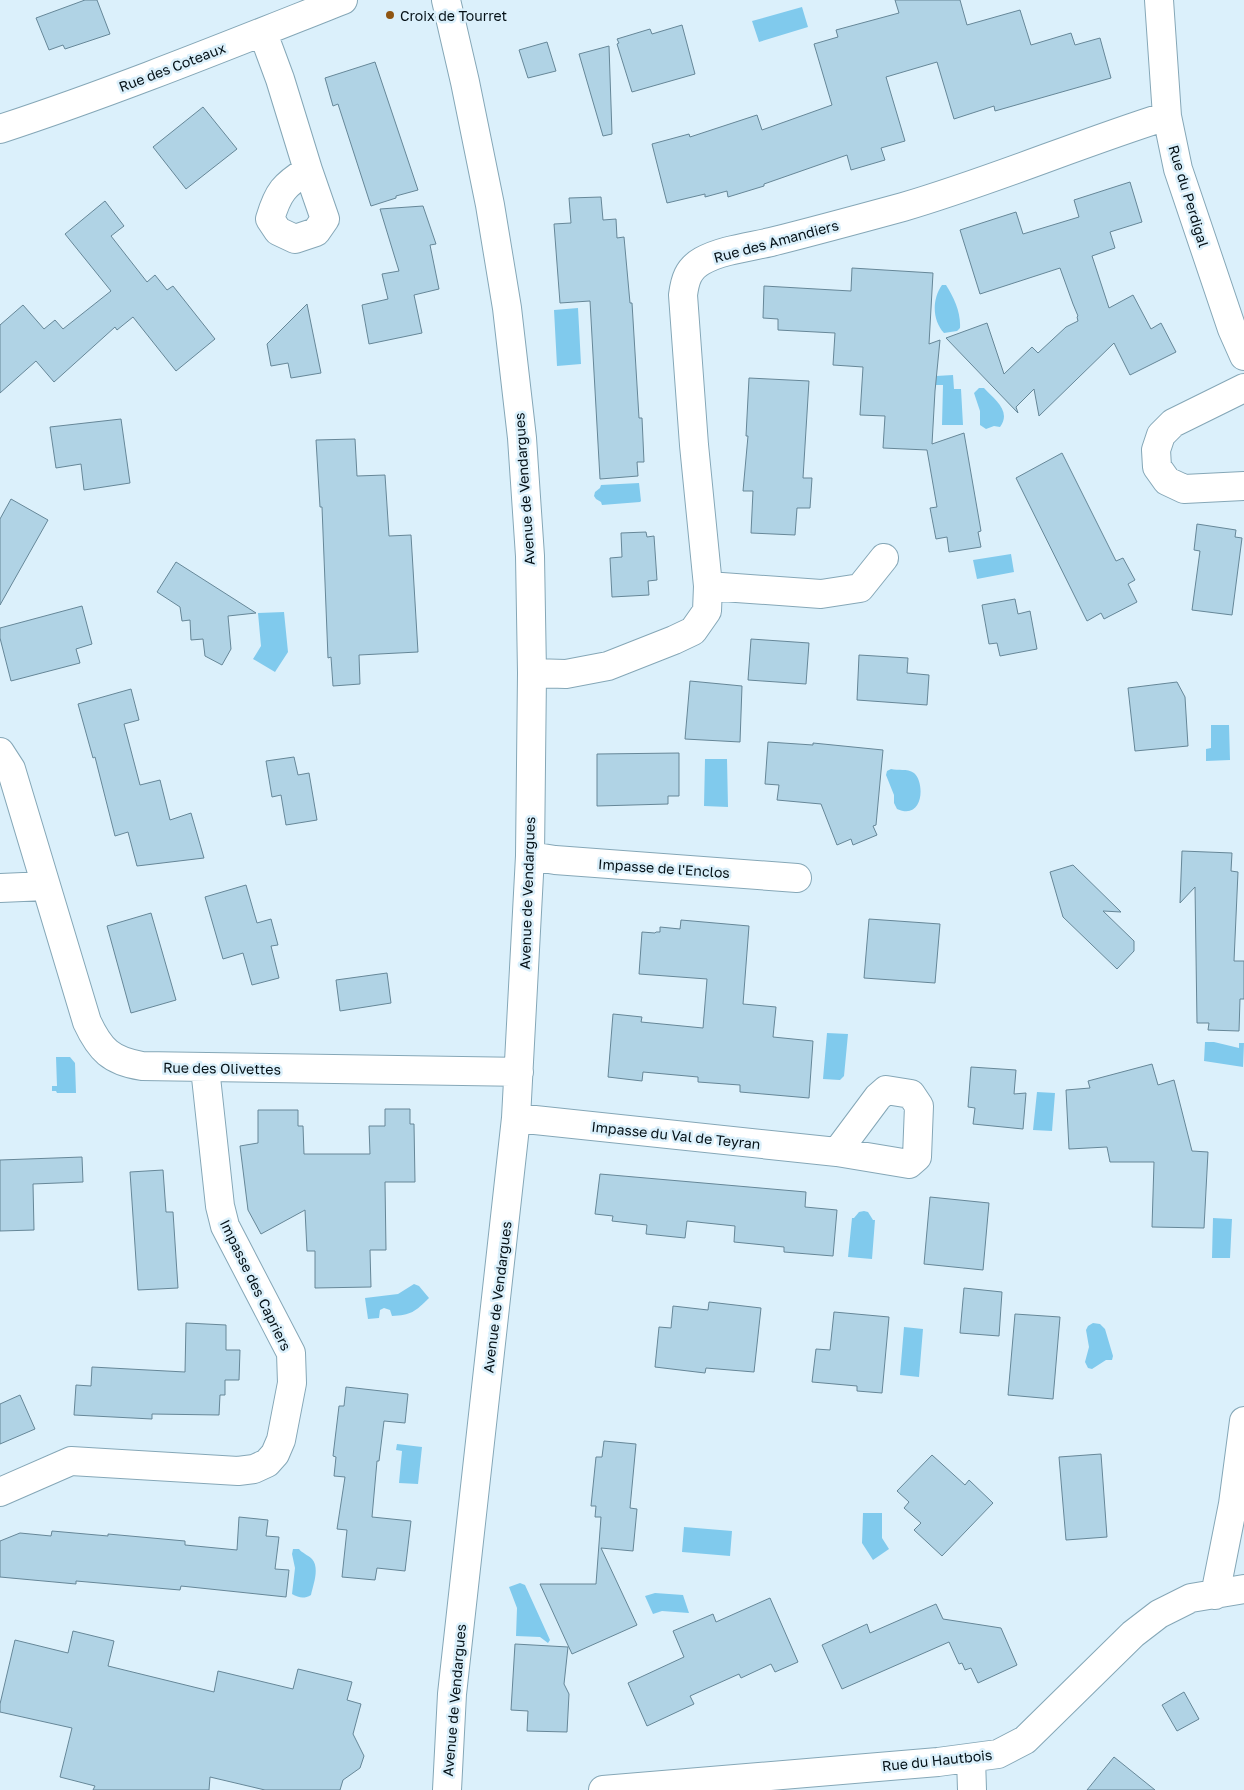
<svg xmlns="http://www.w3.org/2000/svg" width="1244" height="1790" viewBox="0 0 1244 1790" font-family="'Golos Text',sans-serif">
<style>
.water{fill:#80caed}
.building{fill:#b0d3e5;stroke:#668798}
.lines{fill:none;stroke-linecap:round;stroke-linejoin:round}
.minor-casing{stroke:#85a7b7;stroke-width:30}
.minor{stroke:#fff;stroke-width:28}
.poi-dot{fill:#8f5511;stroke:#dbf0fb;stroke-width:2}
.labels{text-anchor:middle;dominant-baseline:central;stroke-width:5;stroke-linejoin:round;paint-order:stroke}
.poi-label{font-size:14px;fill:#041016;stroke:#dbf0fb;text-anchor:start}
.street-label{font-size:14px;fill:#041016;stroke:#dbf0fb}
</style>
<rect width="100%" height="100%" fill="#dbf0fb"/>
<path class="water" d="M802 7 808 27 759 42 752 21Z
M942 285H946C954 298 961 312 960 328L957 331 944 333C932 320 932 299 942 285Z
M578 308 581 364 557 366 554 310Z
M953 375 954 389H961L963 425H942L943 385H936V376Z
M979 388H984C994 399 1012 411 1000 427L994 426 986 429 980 425V411L974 393Z
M639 483 641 501 640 502 602 505 601 502 596 499 594 496 595 492 600 488 601 485Z
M1011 554 1014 572 977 579 973 560Z
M284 612 288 652 275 672 253 659 261 646 258 613Z
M1211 725H1229L1230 760 1206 761V749L1211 748Z
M705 759H727L728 807 704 806Z
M891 769C898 771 907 768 914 773 925 782 924 821 897 809L894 803V795L886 775 887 771Z
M827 1033 848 1034 844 1076 840 1080 823 1079Z
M1205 1042H1214L1239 1048V1043H1244L1243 1067 1204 1061Z
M56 1057H70L75 1063 76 1093H57L56 1091H52V1086H57Z
M1037 1092 1055 1093 1052 1131 1033 1130Z
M864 1211 868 1212 873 1220H875L872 1259 848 1257 852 1218H854L859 1212Z
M1213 1218 1232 1219 1230 1258H1212Z
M414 1284 419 1286 429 1298C415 1312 411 1315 392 1316L390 1310 384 1308 380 1310 379 1318 368 1319 365 1298 398 1294Z
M1093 1323 1100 1324 1105 1329 1113 1356 1112 1360H1106L1092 1369 1088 1368 1085 1362 1089 1347 1086 1330 1088 1326Z
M904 1327 923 1329 919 1377 900 1375Z
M397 1444 422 1447 418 1484 399 1483 402 1451 396 1450Z
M863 1513H882V1538L889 1549 873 1560 862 1543Z
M684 1527 732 1531 730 1556 682 1552Z
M293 1549H299C302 1553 308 1555 312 1559 320 1568 313 1585 311 1595 304 1599 299 1598 292 1594L295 1568 292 1554Z
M520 1583 525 1585 550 1640 548 1643 540 1637 516 1636 517 1608 509 1587Z
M655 1593 683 1595 689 1613 662 1611 653 1614 645 1596Z"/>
<path class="building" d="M85 0H97L110 34 65 49 63 45 49 50 36 18Z
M895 0H960L967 25 1020 10 1031 45 1071 33 1075 45 1100 38 1111 78 995 111 994 106 954 119 937 62 886 77 905 141 881 148 885 160 851 170 847 155 764 184V186L728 197 727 191 705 197V194L667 203 652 144 689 134 690 137 757 115 762 130 832 105 814 44 838 37 836 30 899 13Z
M682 25 695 74 632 92 617 44 619 43 617 39 650 29 652 34Z
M547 42 556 71 528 78 519 50Z
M609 46 612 134 603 136 579 54Z
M375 62 418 190 396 196V198L371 206 338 104 333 106 325 78Z
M203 107 237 149 186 189 153 147Z
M1130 182 1142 222 1110 232 1115 248 1092 256 1109 308 1133 295 1151 329 1161 323 1176 352 1130 375 1114 343 1039 416 1034 389 1016 407 1018 413 946 338 987 323 1004 374 1032 347 1038 353 1066 327 1078 321 1077 317 1078 316 1073 304 1060 268 980 294 960 230 1016 212 1023 234 1079 217 1074 200Z
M601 197 603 220 616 219 617 238 624 237 630 303H632L639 418H642L644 462H637L638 476 600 479 590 301 560 303 554 224 571 223 569 198Z
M105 201 124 226 111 236 147 282 155 275 167 290 173 286 215 339 176 371 133 317 117 330 115 327 54 382 36 361 0 393V325L23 305 44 329 55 320 63 329 111 291 65 234Z
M423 206 436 244 430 245 439 289 414 295 422 333 369 344 362 305 388 299 382 274 399 271 380 209Z
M852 268 933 273 929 344 940 340 935 391 932 444 964 433 981 531 978 532 981 547 949 552 947 537 936 539 930 508 937 507 927 450 883 448 885 416 860 415 863 367 833 365 835 333 778 330V319L763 318 764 286 851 291Z
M307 304 321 373 291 378 288 363 271 366 267 344Z
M749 378 809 381 803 478H812L810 508H797L795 535 751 533 753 491H743L748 436H746Z
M121 419 130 483 84 490 81 464 56 468 50 427Z
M355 439 357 476 385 475 389 536 411 535 418 652 359 655 360 684 333 686 331 657 328 658 322 507H320L316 440Z
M1062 453 1116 561 1123 558 1135 580 1128 584 1137 602 1104 619 1101 613 1087 621 1016 478Z
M11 499 48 520 0 605V519Z
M1197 524 1236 530 1235 537 1242 538 1232 615 1192 610 1200 551 1194 550Z
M646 532 647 537 654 536 657 580 648 581 649 595 612 597 610 558 622 557 621 533Z
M176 562 256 613 228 616 231 649 222 665 205 656 203 639 191 640 190 620 182 621 180 607 157 592Z
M1015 599 1018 614 1030 611 1037 649 1000 656 997 643 989 644 982 605Z
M82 606 92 644 76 649 80 663 11 681 0 638V628Z
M751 639 809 643 806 684 748 680Z
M859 655 908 658 907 673 929 675 927 705 857 700Z
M690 681 742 686 740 742 685 739Z
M1177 682 1185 697 1188 746 1135 751 1128 688Z
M131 689 139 720 124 724 140 785 160 780 170 820 191 813 204 858 137 866 128 832 115 836 95 757 93 758 78 704Z
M768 742 813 745V743L883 750 876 825 873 826 877 835 853 845 851 839 837 845 821 804 777 800 779 785 765 784Z
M679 753V796H668V804L597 806V754Z
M294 757 298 775 309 773 317 820 286 825 281 795 272 797 266 761Z
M1182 851 1232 853 1231 871 1238 872 1234 961H1244V999H1240L1239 1031 1208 1030 1209 1023H1197L1195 887 1180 903Z
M1073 865 1121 912 1103 911 1134 941V951L1117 969 1063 917 1050 872Z
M246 885 257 923 271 919 278 945 271 946 279 978 252 985 243 953 223 959 205 897Z
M151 913 176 1000 131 1013 107 926Z
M869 919 940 924 935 983 864 978Z
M681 920 749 926 743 1004 776 1007 773 1037 813 1041 809 1098 740 1092V1085L698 1082V1077L643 1072 642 1081 608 1077 613 1014 642 1017 641 1022 703 1028 707 979 639 974 642 932 655 933 656 932H660V927L680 929Z
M387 973 391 1003 340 1011 336 980Z
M1152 1064 1158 1085 1174 1080 1192 1151 1208 1152 1204 1228 1152 1227 1154 1162H1110L1107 1147 1069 1149 1066 1090 1090 1088 1088 1081Z
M971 1067 1016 1070 1014 1094 1026 1093 1023 1129 973 1124 975 1108 968 1107Z
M385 1109H410V1124H414L415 1182H385L386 1250H370L371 1287 315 1288V1251H307L305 1210 261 1234 248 1210 240 1146 258 1143V1110H298V1126H303L304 1154H370L369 1126H385Z
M82 1157 83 1182 33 1184 34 1230 0 1231V1160Z
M163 1170 166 1212H173L178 1288 138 1290 130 1172Z
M600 1174 806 1192 805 1207 837 1210 833 1256 784 1252V1247L734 1242 735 1226 687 1221 685 1238 646 1234 647 1225 612 1221 613 1216 595 1214Z
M930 1197 989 1203 983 1270 924 1264Z
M964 1288 1002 1292 999 1336 960 1333Z
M709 1302 761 1308 754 1372 706 1368 705 1373 655 1367 659 1327 671 1328 673 1306 708 1310Z
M834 1312 889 1317 882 1393 857 1391V1386L812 1382 816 1349 830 1350Z
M1015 1314 1060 1317 1053 1399 1008 1395Z
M186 1323 226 1325V1350H240L239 1380H225V1395H220L219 1415 152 1414V1419L74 1415 76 1385 91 1386 92 1367 185 1372Z
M346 1387 408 1394 405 1423 384 1421 379 1461H377L372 1517 411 1521 405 1571 377 1568 375 1580 342 1577 347 1530 337 1529 345 1477 334 1476 336 1457 333 1456 339 1406H344Z
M20 1395 35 1429 0 1444V1404Z
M604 1441 636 1444 630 1508 637 1509 633 1551 601 1548 637 1625 572 1654 540 1584H596L601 1517H595L596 1506H591L596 1457H602Z
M1101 1454 1107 1537 1066 1540 1059 1457Z
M932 1455 965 1485 969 1480 993 1503 942 1556 914 1530 921 1523 904 1508 909 1502 897 1491Z
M239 1517 268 1520 266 1536 279 1537 275 1569 289 1570 286 1597 181 1586 180 1590 76 1581V1584L0 1577V1541L20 1533 51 1536 52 1531 108 1536V1534L185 1541V1545L237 1550Z
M770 1598 798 1662 775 1672 771 1664 741 1678 739 1674 690 1696 694 1704 647 1726 628 1683 684 1657 673 1631 713 1614 716 1622Z
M936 1604 943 1619 1001 1628 1017 1665 978 1683 971 1668 965 1670 962 1663 959 1664 949 1642 842 1689 822 1645 867 1624 870 1633Z
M73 1631 114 1641 108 1666 214 1692 218 1671 293 1689 298 1669 352 1682 347 1700 361 1704 353 1734 364 1756 360 1768 343 1780 340 1790H265L210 1777 209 1790H93L95 1786 60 1777 72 1728 0 1712V1704L15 1640 68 1653Z
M515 1644 568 1647 564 1684 569 1694 567 1732 527 1731 528 1711 511 1710Z
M1184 1692 1199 1719 1177 1731 1162 1705Z
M1114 1757 1155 1790H1087Z"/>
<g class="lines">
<defs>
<path id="minor" d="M446 0 465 82 490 205 507 308 522 438 530 556 532 673 530 856 516 1118 452 1694 447 1790
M1159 0 1167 116 1178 169 1232 329 1244 356
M263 33 280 79 308 170C284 185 278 192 270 219L278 231 295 239 316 232 325 219 308 170
M0 129C116 91 229 45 343 0
M1244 388 1173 423 1161 435 1156 450 1157 467 1167 481 1184 489 1244 486
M708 586 694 445 683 295C685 280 688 269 702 261 722 250 749 247 771 242 815 231 859 219 903 207 992 181 1078 144 1167 116
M532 673 566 674 608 666 674 640 693 631 707 611 708 586 821 594 860 588 884 558
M0 752 11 769 87 1022C100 1050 111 1061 142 1066L519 1072
M530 856 555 860 797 878
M0 888 46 886
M516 1118 837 1152 909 1164 917 1157 919 1106 911 1094 886 1090 878 1097 837 1152
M0 1492 71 1461 238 1471 254 1469 267 1463 275 1454 281 1440 292 1383 291 1353 225 1226 220 1206 205 1068
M1215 1595 1233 1504 1244 1421
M971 1758 972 1790
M603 1790 938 1762 998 1754 1025 1740 1133 1634 1159 1614 1191 1598 1244 1589"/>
</defs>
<use href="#minor" class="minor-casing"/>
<use href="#minor" class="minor"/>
</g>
<circle class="poi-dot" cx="390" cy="15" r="5"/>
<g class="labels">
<g class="poi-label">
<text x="400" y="15">Croix de Tourret</text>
</g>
<g class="street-label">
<text transform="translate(172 67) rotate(-21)">Rue des Coteaux</text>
<text transform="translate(1189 196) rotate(73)">Rue du Perdigal</text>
<text transform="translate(776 241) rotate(-15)">Rue des Amandiers</text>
<text transform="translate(524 489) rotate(-94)">Avenue de Vendargues</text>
<text transform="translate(664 868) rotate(4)">Impasse de l'Enclos</text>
<text transform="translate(527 893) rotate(-88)">Avenue de Vendargues</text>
<text transform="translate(222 1068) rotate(1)">Rue des Olivettes</text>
<text transform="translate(676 1135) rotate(6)">Impasse du Val de Teyran</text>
<text transform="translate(256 1285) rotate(64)">Impasse des Capriers</text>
<text transform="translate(497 1297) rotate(-83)">Avenue de Vendargues</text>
<text transform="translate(454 1700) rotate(-85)">Avenue de Vendargues</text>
<text transform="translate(937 1760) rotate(-6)">Rue du Hautbois</text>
</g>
</g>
</svg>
